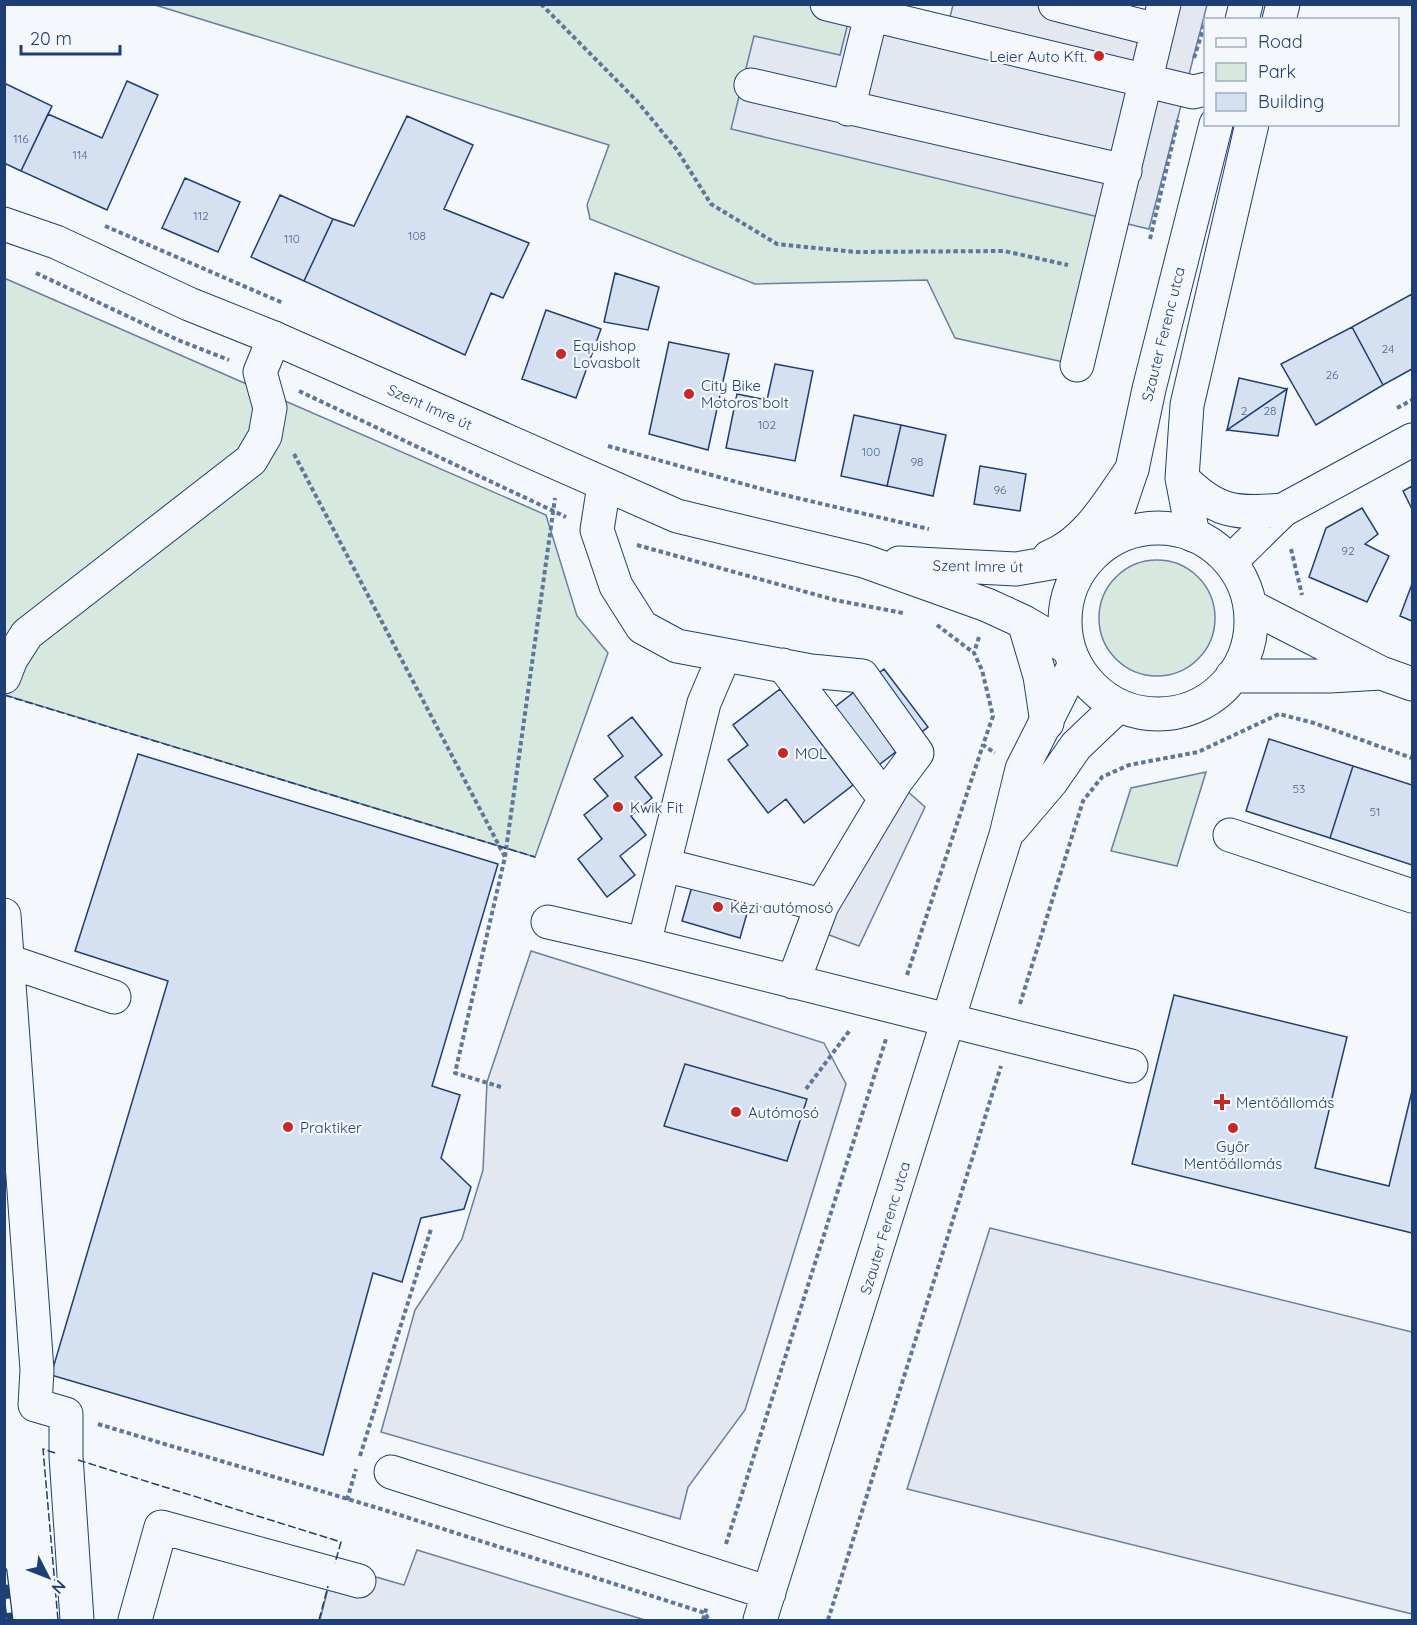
<svg xmlns="http://www.w3.org/2000/svg" width="1417" height="1625" viewBox="0 0 1417 1625" font-family="Quicksand,sans-serif">
<style>
.green{fill:#d7e8df;stroke:#687fa3;stroke-width:1.5}
.parking{fill:#e3e8f0;stroke:#687fa3;stroke-width:1.5}
.building{fill:#d5e0f0;stroke:#1d3f73;stroke-width:1.5}
.lines{fill:none;stroke-linecap:round;stroke-linejoin:round}
.minor-casing{stroke:#1d3f73;stroke-width:35}
.major-casing{stroke:#1d3f73;stroke-width:35}
.path{stroke:#5e769c;stroke-width:4;stroke-dasharray:4.5 3;stroke-linecap:butt}
.minor{stroke:#f4f7fb;stroke-width:33}
.major{stroke:#f4f7fb;stroke-width:33}
.rail-casing{stroke:#1d3f73;stroke-width:7}
.rail{stroke:#f4f7fb;stroke-width:4.5;stroke-dasharray:14;stroke-linecap:butt}
.fence{stroke:#1d3f73;stroke-width:1.5;stroke-dasharray:8 3;stroke-linecap:butt}
.poi-dot{fill:#c62828;stroke:#f4f7fb;stroke-width:2}
.labels{text-anchor:middle;dominant-baseline:central;stroke-width:4.5;stroke-linejoin:round;paint-order:stroke}
.number-label{font-size:12px;fill:#4b6792}
.poi-label{font-size:15px;fill:#1d3f73;stroke:#f4f7fb;text-anchor:start}
.street-label{font-size:15px;fill:#1d3f73;stroke:#f4f7fb}
</style>
<rect width="100%" height="100%" fill="#f4f7fb"/>
<path class="green" d="M155 5H827L1147 79 1077 365 955 338 927 280 755 284 590 219 587 205 609 145Z
M4 278 546 515 577 616 608 653 535 857 5 695Z
M1099 618a58 58 0 1 1 116 0a58 58 0 1 1-116 0Z
M1206 772 1177 866 1111 851 1131 788Z"/>
<path class="parking" d="M953 5H1055L1157 30 1164 5H1207L1149 229 731 129 754 36 840 55 851 11 946 33Z
M896 781 925 807 859 946 813 929Z
M531 951 824 1043 846 1084 745 1410 688 1487 680 1519 381 1432 415 1310 462 1239 483 1170 487 1082Z
M990 1228 1412 1332V1614L907 1489Z
M417 1550 645 1620H320L334 1565 404 1585Z"/>
<path class="building" d="M127 81 158 95 107 210 21 171 48 114 102 138Z
M4 83 52 106 21 171 4 163Z
M407 116 473 145 444 209 529 243 503 298 491 293 465 355 304 281 333 219 354 226Z
M185 178 240 202 218 252 162 228Z
M280 195 333 219 304 281 251 257Z
M615 273 659 287 648 330 604 322Z
M1412 294V369L1383 385 1352 327Z
M546 310 601 329 576 398 522 379Z
M1352 327 1383 385 1316 425 1281 364Z
M669 342 729 354 708 450 649 434Z
M775 364 813 371 795 461 726 448 737 394 767 400Z
M1239 378 1287 389 1227 430Z
M1287 389 1278 436 1227 430Z
M854 415 901 425 887 486 841 476Z
M901 425 946 435 933 496 887 486Z
M980 466 1026 474 1020 511 974 504Z
M1412 486V509L1403 491Z
M1362 508 1378 534 1365 544 1389 556 1367 602 1309 577 1326 528Z
M1412 584V621L1400 616Z
M884 669 928 727 853 785 809 727Z
M780 689 853 785 804 823 786 799 768 813 728 760 748 745 733 725Z
M632 717 662 755 635 777 652 798 631 816 646 835 620 856 635 875 607 897 578 859 602 839 584 815 608 796 594 779 623 756 608 736Z
M1269 739 1353 766 1330 838 1246 811Z
M138 754 498 864 432 1086 460 1095 441 1158 471 1187 464 1209 421 1218 402 1282 373 1273 323 1455 51 1375 168 981 75 951Z
M1353 766 1412 785V865L1330 838Z
M695 876 753 892 740 938 682 921Z
M1174 995 1347 1037 1315 1168 1389 1186 1412 1091V1233L1132 1164Z
M685 1064 807 1099 787 1161 664 1126Z"/>
<g class="lines">
<defs>
<path id="minor" d="M827 4 1193 92 1206 89
M1055 4 1157 30
M1242 20 1246 4
M1279 20 1283 4
M751 85 1125 171
M848 109 871 16
M1077 365 1164 4
M1182 478C1216 513 1236 514 1283 510
M604 485 597 530 616 586 642 627 677 646 811 671 862 676 917 753 896 781 822 905 793 982
M1193 535 1182 478 1187 405 1252 124
M1107 543 1132 469 1149 389 1216 124
M1231 561 1283 510 1412 440
M724 656 704 703 644 944 1131 1066
M783 665 885 799
M4 677 11 659 27 634 251 460 265 436 270 408 260 372 274 338
M1011 829 1051 782 1076 746 1118 706
M1230 835 1412 896
M664 865 822 905
M4 915 37 1370 35 1405 66 1414V1456L77 1620
M548 922 644 944
M8 961 114 997
M391 1472 769 1593
M135 1620 161 1527 359 1581
M760 1620 1006 835 1022 769 1075 664"/>
<path id="major" d="M4 224 56 242 189 304 274 338 677 516 864 561 987 605 1024 622 1068 648
M1065 621a93 93 0 1 1 186 0a93 93 0 1 1-186 0Z
M1049 557C1087 542 1109 502 1132 469
M899 563 1016 569 1091 556
M1250 606 1381 673 1412 684
M1024 622 1040 676 1047 723
M1232 676H1330L1381 673"/>
</defs>
<use href="#minor" class="minor-casing"/>
<use href="#major" class="major-casing"/>
<path class="path" d="M541 4 637 101 677 150 711 204 777 244 856 252 1004 251 1068 265
M1194 58 1206 20
M105 226 283 303
M1150 239 1178 120
M36 273 178 340 229 360
M299 391 566 517
M1397 408 1412 400
M608 446 776 493 929 529
M294 454 505 857
M637 545 835 600 903 613
M1291 549 1302 595
M937 625 974 653
M979 637 974 653 982 670 993 716 983 745 995 753
M907 975 983 745
M1020 1004 1083 801 1102 777 1129 765 1198 752 1279 714 1314 723 1412 758
M501 1087 455 1073 505 857 555 498
M806 1089 850 1030
M98 1424 381 1509 705 1613 709 1620
M360 1456 431 1229
M347 1500 356 1469
M726 1544 886 1039
M703 1620 707 1606
M828 1620 1001 1066"/>
<use href="#minor" class="minor"/>
<use href="#major" class="major"/>
<defs>
<path id="rail" d="M4 1571 10 1620"/>
</defs>
<use href="#rail" class="rail-casing"/>
<use href="#rail" class="rail"/>
<path class="fence" d="M4 695 535 857
M55 1453 43 1449 58 1620
M78 1460 341 1542 335 1563
M319 1620 328 1586"/>
</g>
<g class="poi-dot">
<circle cx="1099" cy="56" r="6"/>
<circle cx="561" cy="354" r="6"/>
<circle cx="689" cy="394" r="6"/>
<circle cx="783" cy="753" r="6"/>
<circle cx="618" cy="807" r="6"/>
<circle cx="718" cy="907" r="6"/>
<path d="M1219 1093h6v6h6v6h-6v6h-6v-6h-6v-6h6z"/>
<circle cx="736" cy="1112" r="6"/>
<circle cx="288" cy="1127" r="6"/>
<circle cx="1233" cy="1128" r="6"/>
</g>
<g class="labels">
<g class="number-label">
<text x="21" y="138">116</text>
<text x="80" y="154">114</text>
<text x="201" y="215">112</text>
<text x="417" y="235">108</text>
<text x="292" y="238">110</text>
<text x="1388" y="348">24</text>
<text x="1332" y="374">26</text>
<text x="1244" y="410">2</text>
<text x="1270" y="410">28</text>
<text x="767" y="424">102</text>
<text x="871" y="451">100</text>
<text x="917" y="461">98</text>
<text x="1000" y="489">96</text>
<text x="1348" y="550">92</text>
<text x="1299" y="788">53</text>
<text x="1375" y="811">51</text>
</g>
<g class="poi-label">
<text x="1087" y="56" text-anchor="end">Leier Auto Kft.</text>
<text x="573" y="345">Equishop<tspan x="573" dy="17">Lovasbolt</tspan></text>
<text x="701" y="385">City Bike<tspan x="701" dy="17">Motoros bolt</tspan></text>
<text x="795" y="753">MOL</text>
<text x="630" y="807">Kwik Fit</text>
<text x="730" y="907">Kézi autómosó</text>
<text x="1236" y="1102">Mentőállomás</text>
<text x="748" y="1112">Autómosó</text>
<text x="300" y="1127">Praktiker</text>
<text x="1233" y="1146" text-anchor="middle">Győr<tspan x="1233" dy="17">Mentőállomás</tspan></text>
</g>
<g class="street-label">
<text transform="translate(1163 334) rotate(-76)">Szauter Ferenc utca</text>
<text transform="translate(430 407) rotate(24)">Szent Imre út</text>
<text transform="translate(978 566) rotate(1)">Szent Imre út</text>
<text transform="translate(885 1228) rotate(-73)">Szauter Ferenc utca</text>
</g>
</g>
<rect width="1417" height="1625" fill="none" stroke="#1d3f73" stroke-width="12"/>
<rect x="1204" y="18" width="195" height="108" fill="#f4f7fb" stroke="#9eadc5" stroke-width="1.5"/>
<rect x="1216" y="38" width="30" height="9" fill="#f4f7fb" stroke="#9eadc5" stroke-width="1.5"/>
<text x="1258" y="48" font-size="18" fill="#1d3f73">Road</text>
<rect x="1216" y="63" width="30" height="18" fill="#d7e8df" stroke="#9eadc5" stroke-width="1.5"/>
<text x="1258" y="78" font-size="18" fill="#1d3f73">Park</text>
<rect x="1216" y="93" width="30" height="18" fill="#d5e0f0" stroke="#9eadc5" stroke-width="1.5"/>
<text x="1258" y="108" font-size="18" fill="#1d3f73">Building</text>
<g transform="translate(48 1577) rotate(132)" stroke="#f4f7fb" stroke-width="4.5" paint-order="stroke">
<path d="M0-4.5L10 22L0 15L-10 22Z" fill="#1d3f73"/>
<text y="-9" font-size="16" font-weight="bold" text-anchor="middle" fill="#1d3f73">N</text>
</g>
<path d="M21 45v9h99v-9" fill="none" stroke="#1d3f73" stroke-width="3"/>
<text x="30" y="45" font-size="18" fill="#1d3f73" stroke="#f4f7fb" stroke-width="4.5" paint-order="stroke">20 m</text>
</svg>
